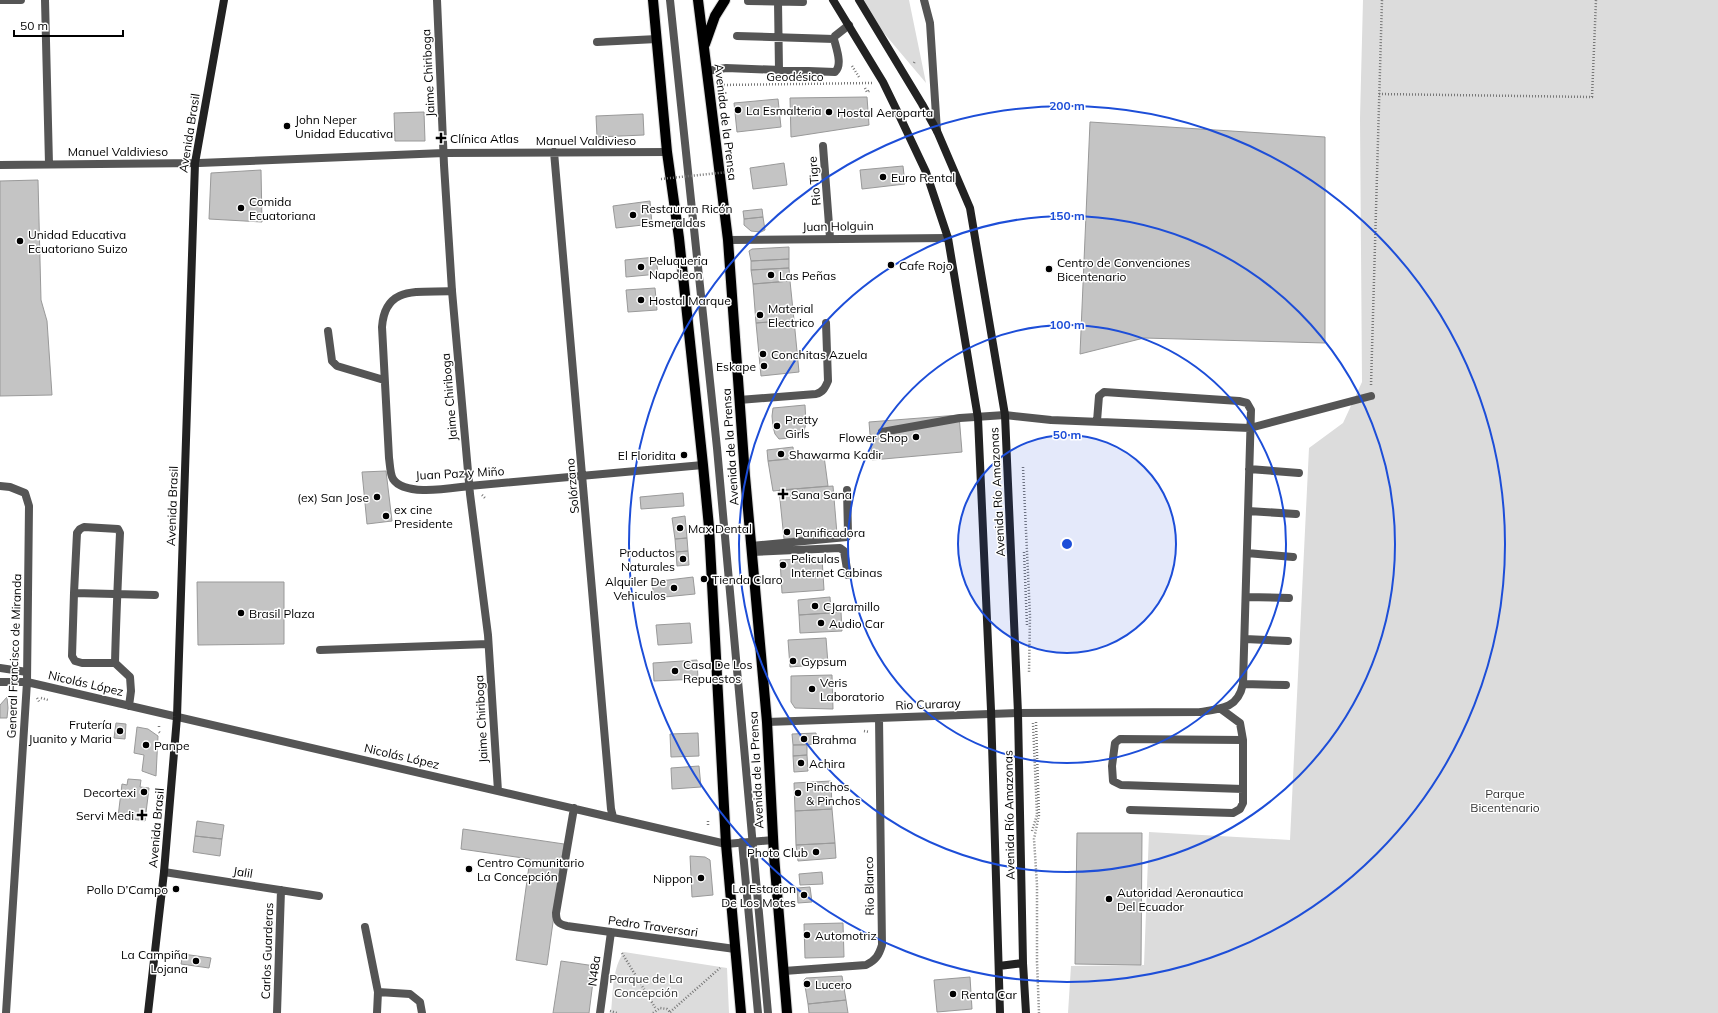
<svg xmlns="http://www.w3.org/2000/svg" width="1718" height="1013" viewBox="0 0 1718 1013" font-family="Mulish,sans-serif">
<style>
.green{fill:#dcdcdc}
.building{fill:#c4c4c4;stroke:#999}
.lines{fill:none;stroke-linecap:round;stroke-linejoin:round}
.primary-casing{stroke:#dbdbdb;stroke-width:12}
.path{stroke:#777;stroke-width:2.5;stroke-dasharray:1 2;stroke-linecap:butt}
.lane{stroke:#555;stroke-width:8}
.street{stroke:#555;stroke-width:8}
.secondary{stroke:#222;stroke-width:8}
.primary{stroke:#000;stroke-width:10}
.path-bridge{stroke:#777;stroke-width:2.5;stroke-dasharray:1 2;stroke-linecap:butt}
.ring{fill:none;stroke:#1d4ed8;stroke-width:2}
.poi-dot{fill:#000;stroke:#fff;stroke-width:1.5}
.labels{text-anchor:middle;dominant-baseline:central;stroke-width:3;stroke-linejoin:round;paint-order:stroke}
.street-label{font-size:12px;fill:#000;stroke:#fff}
.poi-label{font-size:12px;fill:#000;stroke:#fff;text-anchor:start}
.park-label{font-size:12px;fill:#333;stroke:#fff}
.centre{fill:#1d4ed8;stroke:#fff;stroke-width:2}
.ring-label{font-size:12px;text-anchor:middle;font-weight:bold;fill:#1d4ed8;stroke:#fff;stroke-width:3;stroke-linejoin:round;paint-order:stroke}
</style>
<rect width="100%" height="100%" fill="#fff"/>
<path class="green" d="M856 0H909L926 83Z
M1363 0H1718V1013H1068L1071 966 1144 965 1149 832 1290 840 1309 448 1343 423 1362 382 1360 118Z
M624 952 727 968 729 1013H611C613 994 612 968 624 952Z"/>
<path class="building" d="M867 97 869 125 791 137 790 98Z
M778 99 781 127 737 132 734 103Z
M424 112 425 141H395L394 113Z
M643 114 644 135 597 137 596 116Z
M1090 122 1325 137V343L1144 338 1080 354Z
M784 163 787 185 753 189 750 168Z
M903 166 905 184 862 189 860 170Z
M261 170 262 222 209 219 211 173Z
M38 180 41 300 47 321 52 395 0 396V181Z
M650 201 652 224 616 228 613 206Z
M762 209 763 217 744 219 743 211Z
M763 217 765 230 761 232 751 231 744 225V219Z
M789 247V259L751 261 749 251 752 249Z
M656 257 658 274 626 277 625 260Z
M789 259V268L751 270V261Z
M789 268 790 281 753 284 751 270Z
M790 281 794 320 756 323 753 284Z
M655 288 657 310 628 312 626 290Z
M794 320 799 372 761 376 756 323Z
M805 405 806 424 802 437 779 439 775 434 773 427 772 416 773 408Z
M959 415 962 452 872 460 869 422Z
M793 447 794 458 768 461 767 450Z
M824 456 828 486 773 491 768 461Z
M386 471 392 521 367 524 362 472Z
M833 486 837 534 784 539 779 490Z
M683 493 684 506 641 509 640 497Z
M685 516 687 538 675 539 672 518Z
M687 538 688 551 676 552 675 539Z
M688 551 689 565 677 566 676 552Z
M822 558 824 590 782 593 780 560Z
M693 577 695 594 654 598 652 582Z
M197 582H284V644L198 645Z
M830 597 831 613 799 615 798 600Z
M841 612 842 631 800 633 799 615Z
M690 623 692 643 658 645 656 625Z
M826 638 828 664 790 667 788 640Z
M697 660 698 679 654 681 653 663Z
M832 675 833 709 795 708 791 702V676Z
M7 697 8 708 7 718H0V705Z
M116 723 126 724 125 739 114 738Z
M137 727 148 729 158 736 156 776 142 771 144 755 134 753Z
M698 733 699 756 671 757 670 734Z
M816 733 817 744 793 745 792 734Z
M793 745H807V755L793 756Z
M807 755 808 771 794 772 793 756Z
M699 766 701 787 672 789 671 768Z
M128 779 141 780 140 787 149 788 145 821 118 817 122 784 127 785Z
M831 781 832 809 795 811 794 783Z
M832 809 835 843 796 845 795 811Z
M197 821 224 825 222 839 195 836Z
M463 829 564 844 547 965 516 960 530 859 461 849Z
M1077 833H1142L1141 965 1075 964Z
M195 836 222 839 220 856 193 852Z
M835 843 836 858 798 861 796 845Z
M690 856 705 857 710 860 713 895 692 897Z
M822 872 823 884 800 885 799 874Z
M810 887 812 902 798 903 797 888Z
M843 923 844 957 805 958 804 924Z
M183 954 211 958 209 968 181 964Z
M561 961 595 966 589 1013H553Z
M842 976 846 1000 808 1004 804 980 806 978Z
M970 977 972 1009 937 1012 934 980Z
M846 1000 848 1013H809L808 1004Z"/>
<g class="lines">
<defs>
<path id="primary" d="M653 0 667 152 679 238 703 465 709 527 726 844 741 1013
M698 0 728 240 745 476 767 722 774 856 787 1013
M705 44 715 16 725 0"/>
</defs>
<use href="#primary" class="primary-casing"/>
<path class="path" d="M914 63 915 61
M852 66 859 77
M721 85 872 83
M865 88 867 92 871 90
M1379 94 1592 97 1596 0
M659 260 664 259
M1371 385 1382 0
M1023 467 1030 616 1029 673
M482 495 486 499
M1024 552 1027 625
M37 698 40 703
M41 698 48 700
M1036 722 1039 815 1034 839 1037 885V962L1039 1013
M159 727V726
M864 731 869 732
M159 732 161 734
M708 821V827
M1032 831 1037 815 1033 723
M622 953 656 1009
M610 1011 617 1013
M670 1012 720 968
M653 1013 660 1008 667 1009 671 1013"/>
<path class="lane" d="M670 0 717 448 768 1013
M748 1 803 2
M778 2 779 70
M737 36 834 39
M597 42 657 39
M707 71 726 68 835 72C843 65 836 48 834 39L835 36 849 25
M452 291C420 293 385 284 382 327L389 458C390 464 390 474 393 479 405 497 451 488 469 486
M328 331 332 361 337 366 384 380
M739 400 816 394C823 392 825 388 828 381L826 323
M882 432 960 418 1005 415 1051 420 1250 428 1371 396
M1249 469 1299 473
M1248 511 1296 514
M751 546 847 537 848 533 847 490
M751 552 840 548 844 551 848 575
M1247 553 1293 557
M1246 597 1289 598
M1245 639 1288 641
M0 668 27 672
M1243 684 1286 685
M1018 713 1200 712C1222 709 1238 708 1243 684L1251 410 1247 403 1239 401 1104 392 1099 396 1097 421
M1243 789 1121 785 1113 781 1112 766 1115 743 1120 739 1243 740
M1130 810 1233 813 1240 809 1243 803V740L1240 723 1221 709
M742 842 758 1013"/>
<path class="street" d="M0 0H21
M45 0 49 164
M437 0 444 165 452 291 470 494 488 635 498 791
M924 0 930 23 937 131
M823 146 830 238
M554 152 611 809 613 817
M0 165 199 163 444 153 667 152
M728 240 948 238
M0 486 10 487 25 493 29 506 27 682 6 1013
M469 486 703 465
M74 593 72 656 75 661 82 663H115
M320 650 488 644
M0 682H27L726 844 773 840
M129 706 131 691 130 677 115 663C116 620 118 576 120 533L118 529 84 527 80 529 77 533 74 593 155 595
M767 722 1018 713
M574 808 556 913C556 922 559 924 567 926L735 949
M164 872 319 896
M365 927 378 992 377 1013
M784 971 866 965C876 960 879 955 882 945L879 718
M378 992 410 994 420 1002 422 1013
M277 1013 281 890
M600 1013 611 932"/>
<path class="secondary" d="M833 0 883 82 900 117 926 172 948 238 978 418 991 710 1000 1013
M859 0 922 104 937 131 970 208 1005 415 1018 713 1023 963 1026 1013
M999 966 1023 963
M148 1013 164 872 177 717 195 163 224 0"/>
<use href="#primary" class="primary"/>
<path class="path-bridge" d="M661 179 728 172"/>
</g>
<circle cx="1067" cy="544" r="109" fill="#1d4ed8" fill-opacity=".12"/>
<g class="ring">
<circle cx="1067" cy="544" r="109"/>
<circle cx="1067" cy="544" r="219"/>
<circle cx="1067" cy="544" r="328"/>
<circle cx="1067" cy="544" r="438"/>
</g>
<g class="poi-dot">
<circle cx="738" cy="110" r="4"/>
<circle cx="829" cy="112" r="4"/>
<circle cx="287" cy="126" r="4"/>
<path d="M439 132h4v4h4v4h-4v4h-4v-4h-4v-4h4z"/>
<circle cx="883" cy="177" r="4"/>
<circle cx="241" cy="208" r="4"/>
<circle cx="633" cy="215" r="4"/>
<circle cx="20" cy="241" r="4"/>
<circle cx="891" cy="265" r="4"/>
<circle cx="641" cy="267" r="4"/>
<circle cx="1049" cy="269" r="4"/>
<circle cx="771" cy="275" r="4"/>
<circle cx="641" cy="300" r="4"/>
<circle cx="760" cy="315" r="4"/>
<circle cx="763" cy="354" r="4"/>
<circle cx="764" cy="366" r="4"/>
<circle cx="777" cy="426" r="4"/>
<circle cx="916" cy="437" r="4"/>
<circle cx="781" cy="454" r="4"/>
<circle cx="684" cy="455" r="4"/>
<path d="M781 488h4v4h4v4h-4v4h-4v-4h-4v-4h4z"/>
<circle cx="377" cy="497" r="4"/>
<circle cx="386" cy="516" r="4"/>
<circle cx="680" cy="528" r="4"/>
<circle cx="787" cy="532" r="4"/>
<circle cx="683" cy="559" r="4"/>
<circle cx="783" cy="565" r="4"/>
<circle cx="704" cy="579" r="4"/>
<circle cx="674" cy="588" r="4"/>
<circle cx="815" cy="606" r="4"/>
<circle cx="241" cy="613" r="4"/>
<circle cx="821" cy="623" r="4"/>
<circle cx="793" cy="661" r="4"/>
<circle cx="675" cy="671" r="4"/>
<circle cx="812" cy="689" r="4"/>
<circle cx="120" cy="731" r="4"/>
<circle cx="804" cy="739" r="4"/>
<circle cx="146" cy="745" r="4"/>
<circle cx="801" cy="763" r="4"/>
<circle cx="144" cy="792" r="4"/>
<circle cx="798" cy="793" r="4"/>
<path d="M140 809h4v4h4v4h-4v4h-4v-4h-4v-4h4z"/>
<circle cx="816" cy="852" r="4"/>
<circle cx="469" cy="869" r="4"/>
<circle cx="701" cy="878" r="4"/>
<circle cx="176" cy="889" r="4"/>
<circle cx="804" cy="895" r="4"/>
<circle cx="1109" cy="899" r="4"/>
<circle cx="807" cy="935" r="4"/>
<circle cx="196" cy="961" r="4"/>
<circle cx="807" cy="984" r="4"/>
<circle cx="953" cy="994" r="4"/>
</g>
<g class="labels">
<g class="street-label">
<text transform="translate(428 73) rotate(-93)">Jaime Chiriboga</text>
<text x="795" y="76">Geodésico</text>
<text transform="translate(726 122) rotate(83)">Avenida de la Prensa</text>
<text transform="translate(189 133) rotate(-81)">Avenida Brasil</text>
<text x="586" y="140">Manuel Valdivieso</text>
<text x="118" y="151">Manuel Valdivieso</text>
<text transform="translate(814 181) rotate(-95)">Rio Tigre</text>
<text transform="translate(838 226) rotate(-1)">Juan Holguin</text>
<text transform="translate(449 397) rotate(-95)">Jaime Chiriboga</text>
<text transform="translate(730 447) rotate(-94)">Avenida de la Prensa</text>
<text transform="translate(460 473) rotate(-3)">Juan Paz y Miño</text>
<text transform="translate(572 486) rotate(-95)">Solórzano</text>
<text transform="translate(997 492) rotate(-93)">Avenida Río Amazonas</text>
<text transform="translate(172 506) rotate(-88)">Avenida Brasil</text>
<text transform="translate(14 656) rotate(-88)">General Francisco de Miranda</text>
<text transform="translate(86 683) rotate(13)">Nicolás López</text>
<text transform="translate(928 704) rotate(-2)">Rio Curaray</text>
<text transform="translate(481 719) rotate(-93)">Jaime Chiriboga</text>
<text transform="translate(402 756) rotate(13)">Nicolás López</text>
<text transform="translate(756 770) rotate(-93)">Avenida de la Prensa</text>
<text transform="translate(1009 815) rotate(-91)">Avenida Río Amazonas</text>
<text transform="translate(156 828) rotate(-85)">Avenida Brasil</text>
<text transform="translate(243 872) rotate(9)">Jalil</text>
<text transform="translate(869 886) rotate(-91)">Rio Blanco</text>
<text transform="translate(653 926) rotate(8)">Pedro Traversari</text>
<text transform="translate(267 951) rotate(-88)">Carlos Guarderas</text>
<text transform="translate(594 971) rotate(-82)">N48a</text>
</g>
<g class="poi-label">
<text x="746" y="110">La Esmalteria</text>
<text x="837" y="112">Hostal Aeroparta</text>
<text x="295" y="119">John Neper<tspan x="295" dy="14">Unidad Educativa</tspan></text>
<text x="450" y="138">Clínica Atlas</text>
<text x="891" y="177">Euro Rental</text>
<text x="249" y="201">Comida<tspan x="249" dy="14">Ecuatoriana</tspan></text>
<text x="641" y="208">Restauran Ricón<tspan x="641" dy="14">Esmeraldas</tspan></text>
<text x="28" y="234">Unidad Educativa<tspan x="28" dy="14">Ecuatoriano Suizo</tspan></text>
<text x="649" y="260">Peluqueria<tspan x="649" dy="14">Napoleon</tspan></text>
<text x="1057" y="262">Centro de Convenciones<tspan x="1057" dy="14">Bicentenario</tspan></text>
<text x="899" y="265">Cafe Rojo</text>
<text x="779" y="275">Las Peñas</text>
<text x="649" y="300">Hostal Marque</text>
<text x="768" y="308">Material<tspan x="768" dy="14">Electrico</tspan></text>
<text x="771" y="354">Conchitas Azuela</text>
<text x="756" y="366" text-anchor="end">Eskape</text>
<text x="785" y="419">Pretty<tspan x="785" dy="14">Girls</tspan></text>
<text x="908" y="437" text-anchor="end">Flower Shop</text>
<text x="789" y="454">Shawarma Kadir</text>
<text x="676" y="455" text-anchor="end">El Floridita</text>
<text x="791" y="494">Sana Sana</text>
<text x="369" y="497" text-anchor="end">(ex) San Jose</text>
<text x="394" y="509">ex cine<tspan x="394" dy="14">Presidente</tspan></text>
<text x="688" y="528">Max Dental</text>
<text x="795" y="532">Panificadora</text>
<text x="675" y="552" text-anchor="end">Productos<tspan x="675" dy="14">Naturales</tspan></text>
<text x="791" y="558">Peliculas<tspan x="791" dy="14">Internet Cabinas</tspan></text>
<text x="712" y="579">Tienda Claro</text>
<text x="666" y="581" text-anchor="end">Alquiler De<tspan x="666" dy="14">Vehiculos</tspan></text>
<text x="823" y="606">CJaramillo</text>
<text x="249" y="613">Brasil Plaza</text>
<text x="829" y="623">Audio Car</text>
<text x="801" y="661">Gypsum</text>
<text x="683" y="664">Casa De Los<tspan x="683" dy="14">Repuestos</tspan></text>
<text x="820" y="682">Veris<tspan x="820" dy="14">Laboratorio</tspan></text>
<text x="112" y="724" text-anchor="end">Frutería<tspan x="112" dy="14">Juanito y Maria</tspan></text>
<text x="812" y="739">Brahma</text>
<text x="154" y="745">Panpe</text>
<text x="809" y="763">Achira</text>
<text x="806" y="786">Pinchos<tspan x="806" dy="14">&amp; Pinchos</tspan></text>
<text x="136" y="792" text-anchor="end">Decortexi</text>
<text x="134" y="815" text-anchor="end">Servi Medi</text>
<text x="808" y="852" text-anchor="end">Photo Club</text>
<text x="477" y="862">Centro Comunitario<tspan x="477" dy="14">La Concepción</tspan></text>
<text x="693" y="878" text-anchor="end">Nippon</text>
<text x="796" y="888" text-anchor="end">La Estacion<tspan x="796" dy="14">De Los Motes</tspan></text>
<text x="168" y="889" text-anchor="end">Pollo D’Campo</text>
<text x="1117" y="892">Autoridad Aeronautica<tspan x="1117" dy="14">Del Ecuador</tspan></text>
<text x="815" y="935">Automotriz</text>
<text x="188" y="954" text-anchor="end">La Campiña<tspan x="188" dy="14">Lojana</tspan></text>
<text x="815" y="984">Lucero</text>
<text x="961" y="994">Renta Car</text>
</g>
<g class="park-label">
<text x="1505" y="793">Parque<tspan x="1505" dy="14">Bicentenario</tspan></text>
<text x="646" y="978">Parque de La<tspan x="646" dy="14">Concepción</tspan></text>
</g>
</g>
<circle cx="1067" cy="544" r="6" class="centre"/>
<g class="ring-label">
<text x="1067" y="110">200 m</text>
<text x="1067" y="220">150 m</text>
<text x="1067" y="329">100 m</text>
<text x="1067" y="439">50 m</text>
</g>
<path d="M14 30v6h109v-6" fill="none" stroke="#000000" stroke-width="2"/>
<text x="20" y="30" font-size="12" fill="#000000" stroke="#ffffff" stroke-width="3" paint-order="stroke">50 m</text>
</svg>
